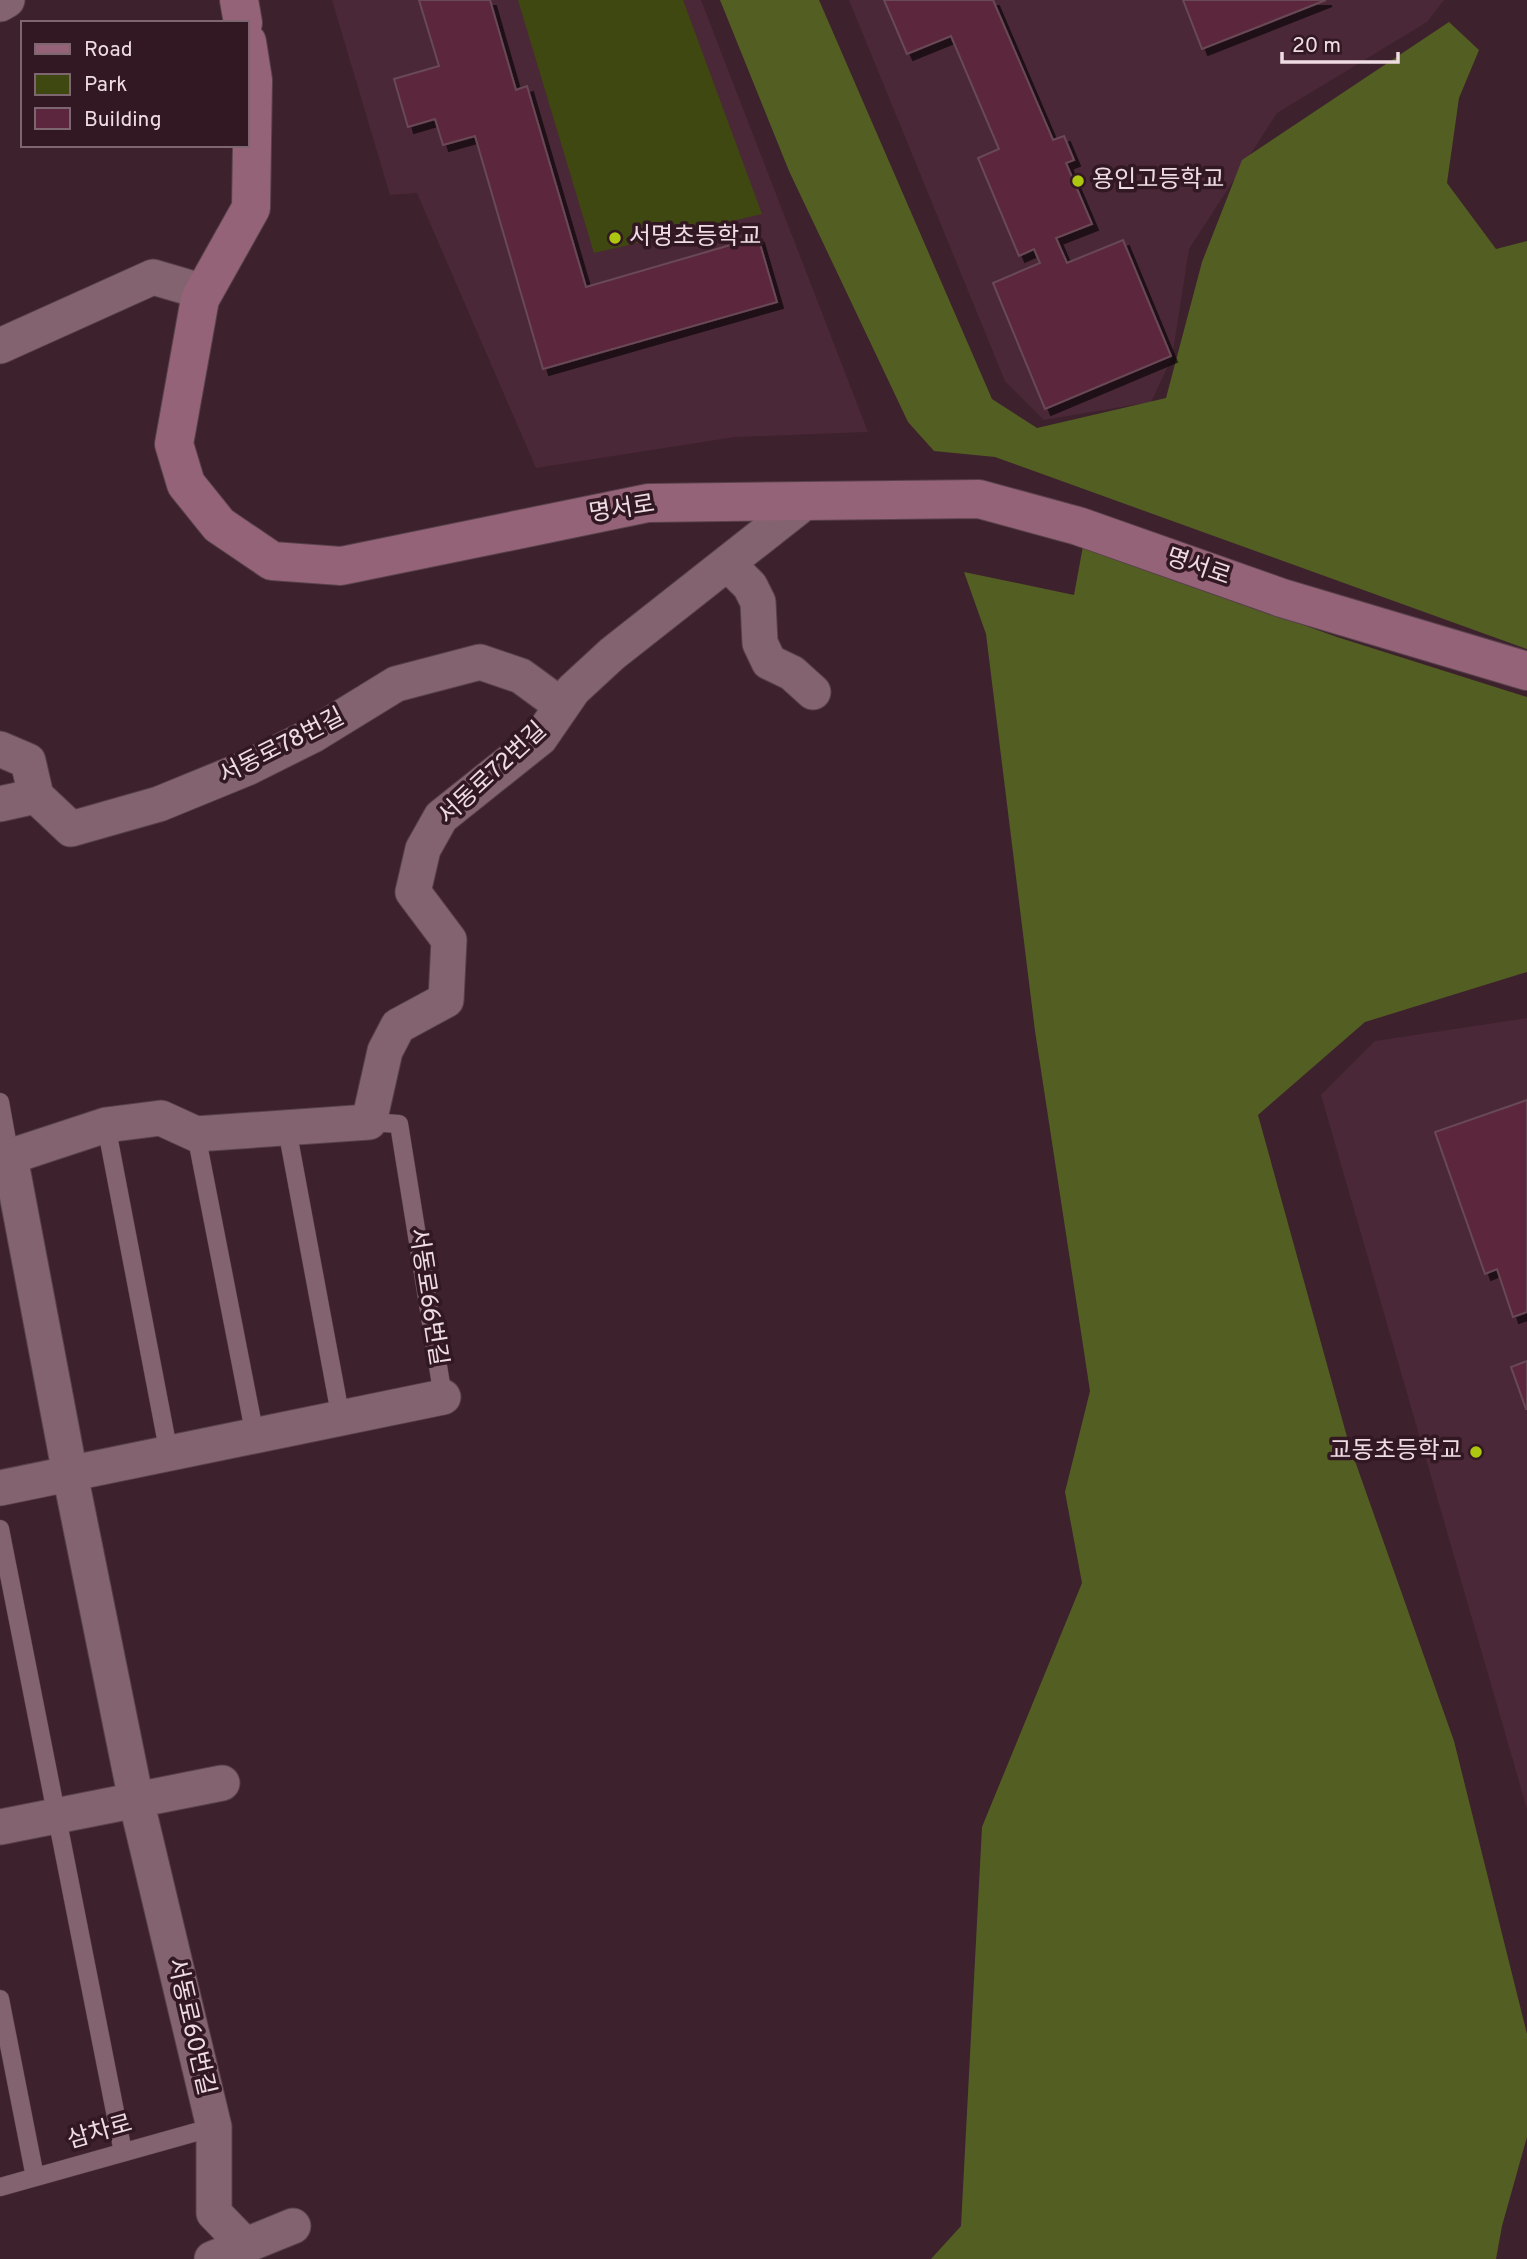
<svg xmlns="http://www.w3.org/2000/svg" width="1527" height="2259" viewBox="0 0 1527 2259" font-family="Overpass,'Noto Sans KR',sans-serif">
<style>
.built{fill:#4b2837}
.green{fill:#3e4810}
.forest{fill:#535e23}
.building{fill:#5b263e;stroke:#684955;stroke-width:2;filter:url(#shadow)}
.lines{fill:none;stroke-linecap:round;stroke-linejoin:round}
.lane-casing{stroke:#58414b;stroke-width:19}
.street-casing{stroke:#58414b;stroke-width:37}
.secondary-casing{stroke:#58414b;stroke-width:40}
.lane{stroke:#83636f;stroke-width:18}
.street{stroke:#83636f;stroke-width:35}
.secondary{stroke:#946377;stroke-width:38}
.poi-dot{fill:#adc610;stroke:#321823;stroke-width:2.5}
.labels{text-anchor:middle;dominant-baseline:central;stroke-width:7;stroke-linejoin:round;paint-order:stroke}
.poi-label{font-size:24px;fill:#efdce3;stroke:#321823;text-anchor:start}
.street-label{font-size:24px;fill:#efdce3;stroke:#321823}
</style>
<defs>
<filter id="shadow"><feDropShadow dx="6" dy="6" stdDeviation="0" flood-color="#0009"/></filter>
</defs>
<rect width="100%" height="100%" fill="#3d212d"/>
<path class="built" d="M332 0H701L868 432 735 437 536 468 417 193 390 195Z
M849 0H1444L1427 22 1277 113 1189 249 1172 358 1151 402 1044 420 1005 381Z
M1527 1018V1809L1321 1095 1375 1041Z"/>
<path class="green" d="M518 0H683L762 214 594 253Z"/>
<path class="forest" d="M720 0H819L992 399 1037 428 1166 398 1202 262 1242 160 1449 22 1479 50 1459 98 1447 183 1496 249 1527 241V649L995 457 934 451 908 422 789 171Z
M1083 546 1337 637 1527 697V972L1365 1022 1258 1115 1349 1444 1454 1741 1527 2034V2137L1502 2226 1496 2259H931L961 2226 982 1827 1082 1583 1065 1492 1090 1391 1035 1031 986 634 964 572 1074 595Z"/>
<path class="building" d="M419 0H490L516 90 527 86 586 287 758 237 777 302 543 369 475 136 443 145 435 119 408 127 394 79 439 66Z
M884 0H993L1053 140 1064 136 1074 160 1066 163 1092 224 1056 238 1067 263 1123 240 1171 356 1045 409 993 283 1040 263 1034 249 1019 256 978 158 999 149 951 36 907 54Z
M1183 0H1326L1202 49Z
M1527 1100V1312L1513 1317 1497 1269 1485 1274 1435 1132Z
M1527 1361V1409H1526L1511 1367Z"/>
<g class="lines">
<defs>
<path id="lane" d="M0 1102 10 1157
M369 1122 399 1124 443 1397
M106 1125 169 1454
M287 1129 341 1419
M196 1134 255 1436
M0 1529 123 2152
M0 1999 35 2177
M0 2187 214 2127"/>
<path id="street" d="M0 4 7 0
M0 346 153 277 204 292
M728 564 750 586 758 602 760 643 769 662 792 673 813 692
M0 749 28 761 36 796
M36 796 71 829 159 804 247 768 313 735 396 684 480 662 521 676 562 706
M0 804 36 796
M10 1157 70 1474 136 1800 214 2127V2213L245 2245
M0 1160 106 1125 161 1118 196 1134 369 1122 385 1051 398 1026 446 1000 449 940 413 892 423 849 441 817 540 738 573 690 612 654 805 502
M0 1488 443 1397
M0 1827 222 1783
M212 2259 293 2226"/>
<path id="secondary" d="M239 0 243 23
M247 42 253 80 251 208 200 299 174 444 186 484 219 525 272 561 341 566 648 503 979 499 1078 526 1282 598 1527 671"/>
</defs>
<use href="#lane" class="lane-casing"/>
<use href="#street" class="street-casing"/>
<use href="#secondary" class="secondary-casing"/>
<use href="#lane" class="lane"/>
<use href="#street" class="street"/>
<use href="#secondary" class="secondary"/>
</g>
<g class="poi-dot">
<circle cx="1078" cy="181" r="7"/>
<circle cx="615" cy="238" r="7"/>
<circle cx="1476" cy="1452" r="7"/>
</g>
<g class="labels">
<g class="poi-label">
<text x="1092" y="181">용인고등학교</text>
<text x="629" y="238">서명초등학교</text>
<text x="1462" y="1452" text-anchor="end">교동초등학교</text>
</g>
<g class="street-label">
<text transform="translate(622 510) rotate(-9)">명서로</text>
<text transform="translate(1198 568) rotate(19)">명서로</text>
<text transform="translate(282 747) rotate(-27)">서동로78번길</text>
<text transform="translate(493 774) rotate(-43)">서동로72번길</text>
<text transform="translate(427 1297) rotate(81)">서동로66번길</text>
<text transform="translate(190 2027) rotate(77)">서동로60번길</text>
<text transform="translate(100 2133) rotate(-16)">삼차로</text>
</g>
</g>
<rect x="21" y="21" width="228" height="126" fill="#321823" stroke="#7e6670" stroke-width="2"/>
<rect x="35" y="44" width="35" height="10" fill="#946377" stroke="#7e6670" stroke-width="2"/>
<text x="84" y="56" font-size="21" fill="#efdce3">Road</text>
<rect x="35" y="74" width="35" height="21" fill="#3e4810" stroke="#7e6670" stroke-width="2"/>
<text x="84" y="91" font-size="21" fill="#efdce3">Park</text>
<rect x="35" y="108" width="35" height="21" fill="#5b263e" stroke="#7e6670" stroke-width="2"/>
<text x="84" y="126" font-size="21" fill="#efdce3">Building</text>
<path d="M1282 52v10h116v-10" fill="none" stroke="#efdce3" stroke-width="3.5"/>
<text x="1292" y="52" font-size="21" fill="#efdce3" stroke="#321823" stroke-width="5" paint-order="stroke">20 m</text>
</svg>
